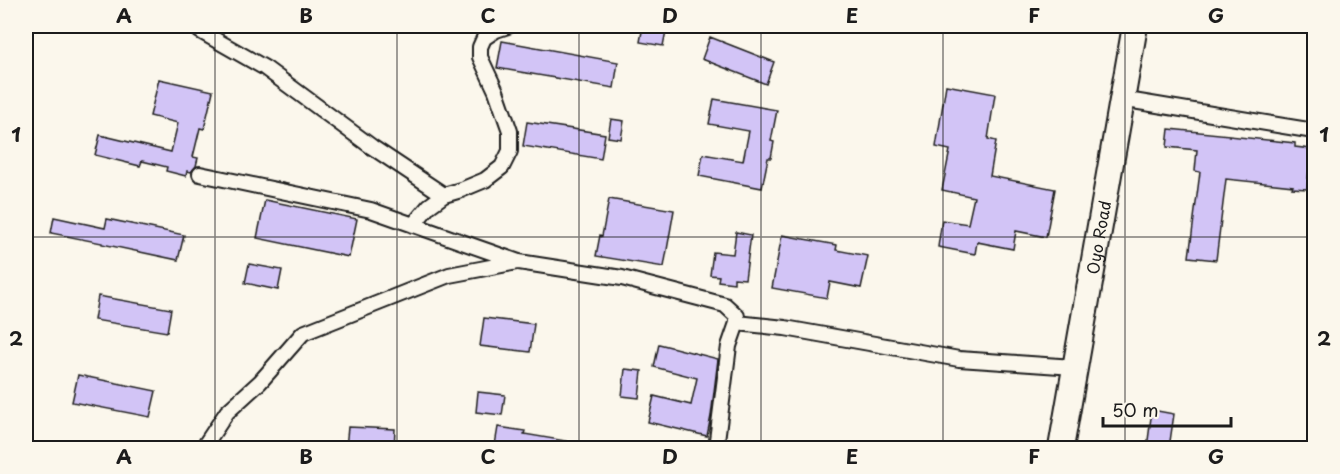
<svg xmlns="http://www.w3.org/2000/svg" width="1340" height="474" viewBox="0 0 1340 474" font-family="'Playpen Sans',sans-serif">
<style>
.building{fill:#d2c4f6;stroke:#1c1c1c;stroke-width:1.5}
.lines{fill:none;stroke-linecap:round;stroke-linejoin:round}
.street-casing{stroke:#1c1c1c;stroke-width:18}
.highway-casing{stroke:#1c1c1c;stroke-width:28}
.street{stroke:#fbf7ec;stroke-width:14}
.highway{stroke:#fbf7ec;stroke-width:24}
.grid{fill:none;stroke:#1c1c1c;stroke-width:1.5;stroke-opacity:0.55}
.labels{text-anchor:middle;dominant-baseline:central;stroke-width:4.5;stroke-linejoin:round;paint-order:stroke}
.street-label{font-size:16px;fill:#1c1c1c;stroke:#fbf7ec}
.neatline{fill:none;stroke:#1c1c1c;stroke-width:2}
.grid-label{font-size:20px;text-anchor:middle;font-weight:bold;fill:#1c1c1c}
</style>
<rect width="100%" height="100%" fill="#fbf7ec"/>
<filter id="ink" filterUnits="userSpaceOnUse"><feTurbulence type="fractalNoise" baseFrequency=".0167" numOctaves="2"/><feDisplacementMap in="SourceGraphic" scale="12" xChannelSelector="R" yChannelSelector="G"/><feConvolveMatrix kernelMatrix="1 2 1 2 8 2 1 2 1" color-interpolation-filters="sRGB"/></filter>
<g filter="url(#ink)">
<path class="building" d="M643 26H667L663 46 640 42Z
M710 37 774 62 766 84 702 59Z
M502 41 618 62 614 88 497 68Z
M159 79 213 91 204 129 200 128 193 157 198 158 196 166 191 172 187 171 186 176 166 171 167 167 142 161 140 166 95 155 100 135 171 152 178 123 150 116Z
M946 85 995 94 988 139 996 141 990 176 1055 189 1046 237 1016 231 1013 249 977 242 975 254 938 247 942 220 968 224 974 197 942 190 950 150 936 147Z
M714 99 777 110 771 141 774 142 771 158H768L762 188 699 176 703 154 743 161 749 131 709 124Z
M611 119 624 121 621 139 608 137Z
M527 122 605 134 601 159 523 146Z
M1169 129 1230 135 1229 136 1295 143V147L1311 149 1307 189 1292 188 1293 186 1226 179 1216 260 1189 257 1200 172 1195 171 1197 150 1167 147Z
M609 199 674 210 664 267 596 256 600 235 602 236Z
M265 200 357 219 349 257 257 238Z
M54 217 105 228 107 219 184 235 178 260 102 244V243L51 233Z
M736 232 751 235 745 279 734 278V283L718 281 719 276 710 275 713 252 733 254Z
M782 235 837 245 836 250 868 256 861 288 830 282 827 298 772 288Z
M249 264 282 270 278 290 245 283Z
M98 296 171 309 167 332 94 320Z
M484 318 534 324 530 352 480 346Z
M659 344 718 359 711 416 707 436 648 422 654 396 691 405 697 378 654 367Z
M625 369 642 371 639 398 622 396Z
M78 375 156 391 150 417 72 402Z
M478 392 505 395 502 415 476 412Z
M1152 410 1174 414 1169 448H1147Z
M348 427 395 429 394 448H346Z
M498 427 525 431 524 434 566 441 565 448H517L495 445Z"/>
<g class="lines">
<defs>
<path id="street" d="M200 31 265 68 372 147 444 195
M1121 99 1314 131
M200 174 371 210 519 262 622 278 725 305 737 316V323L729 346 716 448
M413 225 429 206 444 195 461 190 485 180 502 167 510 151V131L496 91 480 57V47L484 38 496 30 508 26
M737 323 785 328 959 359 1074 367
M203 448 227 412 260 382 303 333 449 275 517 262"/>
<g id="highway">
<path id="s1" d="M1061 448 1135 26"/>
</g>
</defs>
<use href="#street" class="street-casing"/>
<use href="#highway" class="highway-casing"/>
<use href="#street" class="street"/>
<use href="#highway" class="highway"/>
</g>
</g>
<path class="grid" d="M215 26V448M397 26V448M579 26V448M761 26V448M943 26V448M1125 26V448M26 237H1314"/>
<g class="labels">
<g class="street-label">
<text stroke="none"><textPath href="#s1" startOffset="214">Oyo Road</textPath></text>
</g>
</g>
<rect width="1340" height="474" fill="none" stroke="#fbf7ec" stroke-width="66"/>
<path d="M1103 417v9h128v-9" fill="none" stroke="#1c1c1c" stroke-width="3"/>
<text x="1112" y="417" font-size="18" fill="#1c1c1c" stroke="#fbf7ec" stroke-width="4.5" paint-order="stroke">50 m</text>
<rect x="33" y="33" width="1274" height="408" class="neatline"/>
<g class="grid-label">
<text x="124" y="23">A</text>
<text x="306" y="23">B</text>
<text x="488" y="23">C</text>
<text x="670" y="23">D</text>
<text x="852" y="23">E</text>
<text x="1034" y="23">F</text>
<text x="1216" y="23">G</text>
<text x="16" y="142">1</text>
<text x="1324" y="142">1</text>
<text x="16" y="346">2</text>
<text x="1324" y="346">2</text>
<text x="124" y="464">A</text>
<text x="306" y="464">B</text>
<text x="488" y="464">C</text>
<text x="670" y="464">D</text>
<text x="852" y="464">E</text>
<text x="1034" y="464">F</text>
<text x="1216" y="464">G</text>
</g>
</svg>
